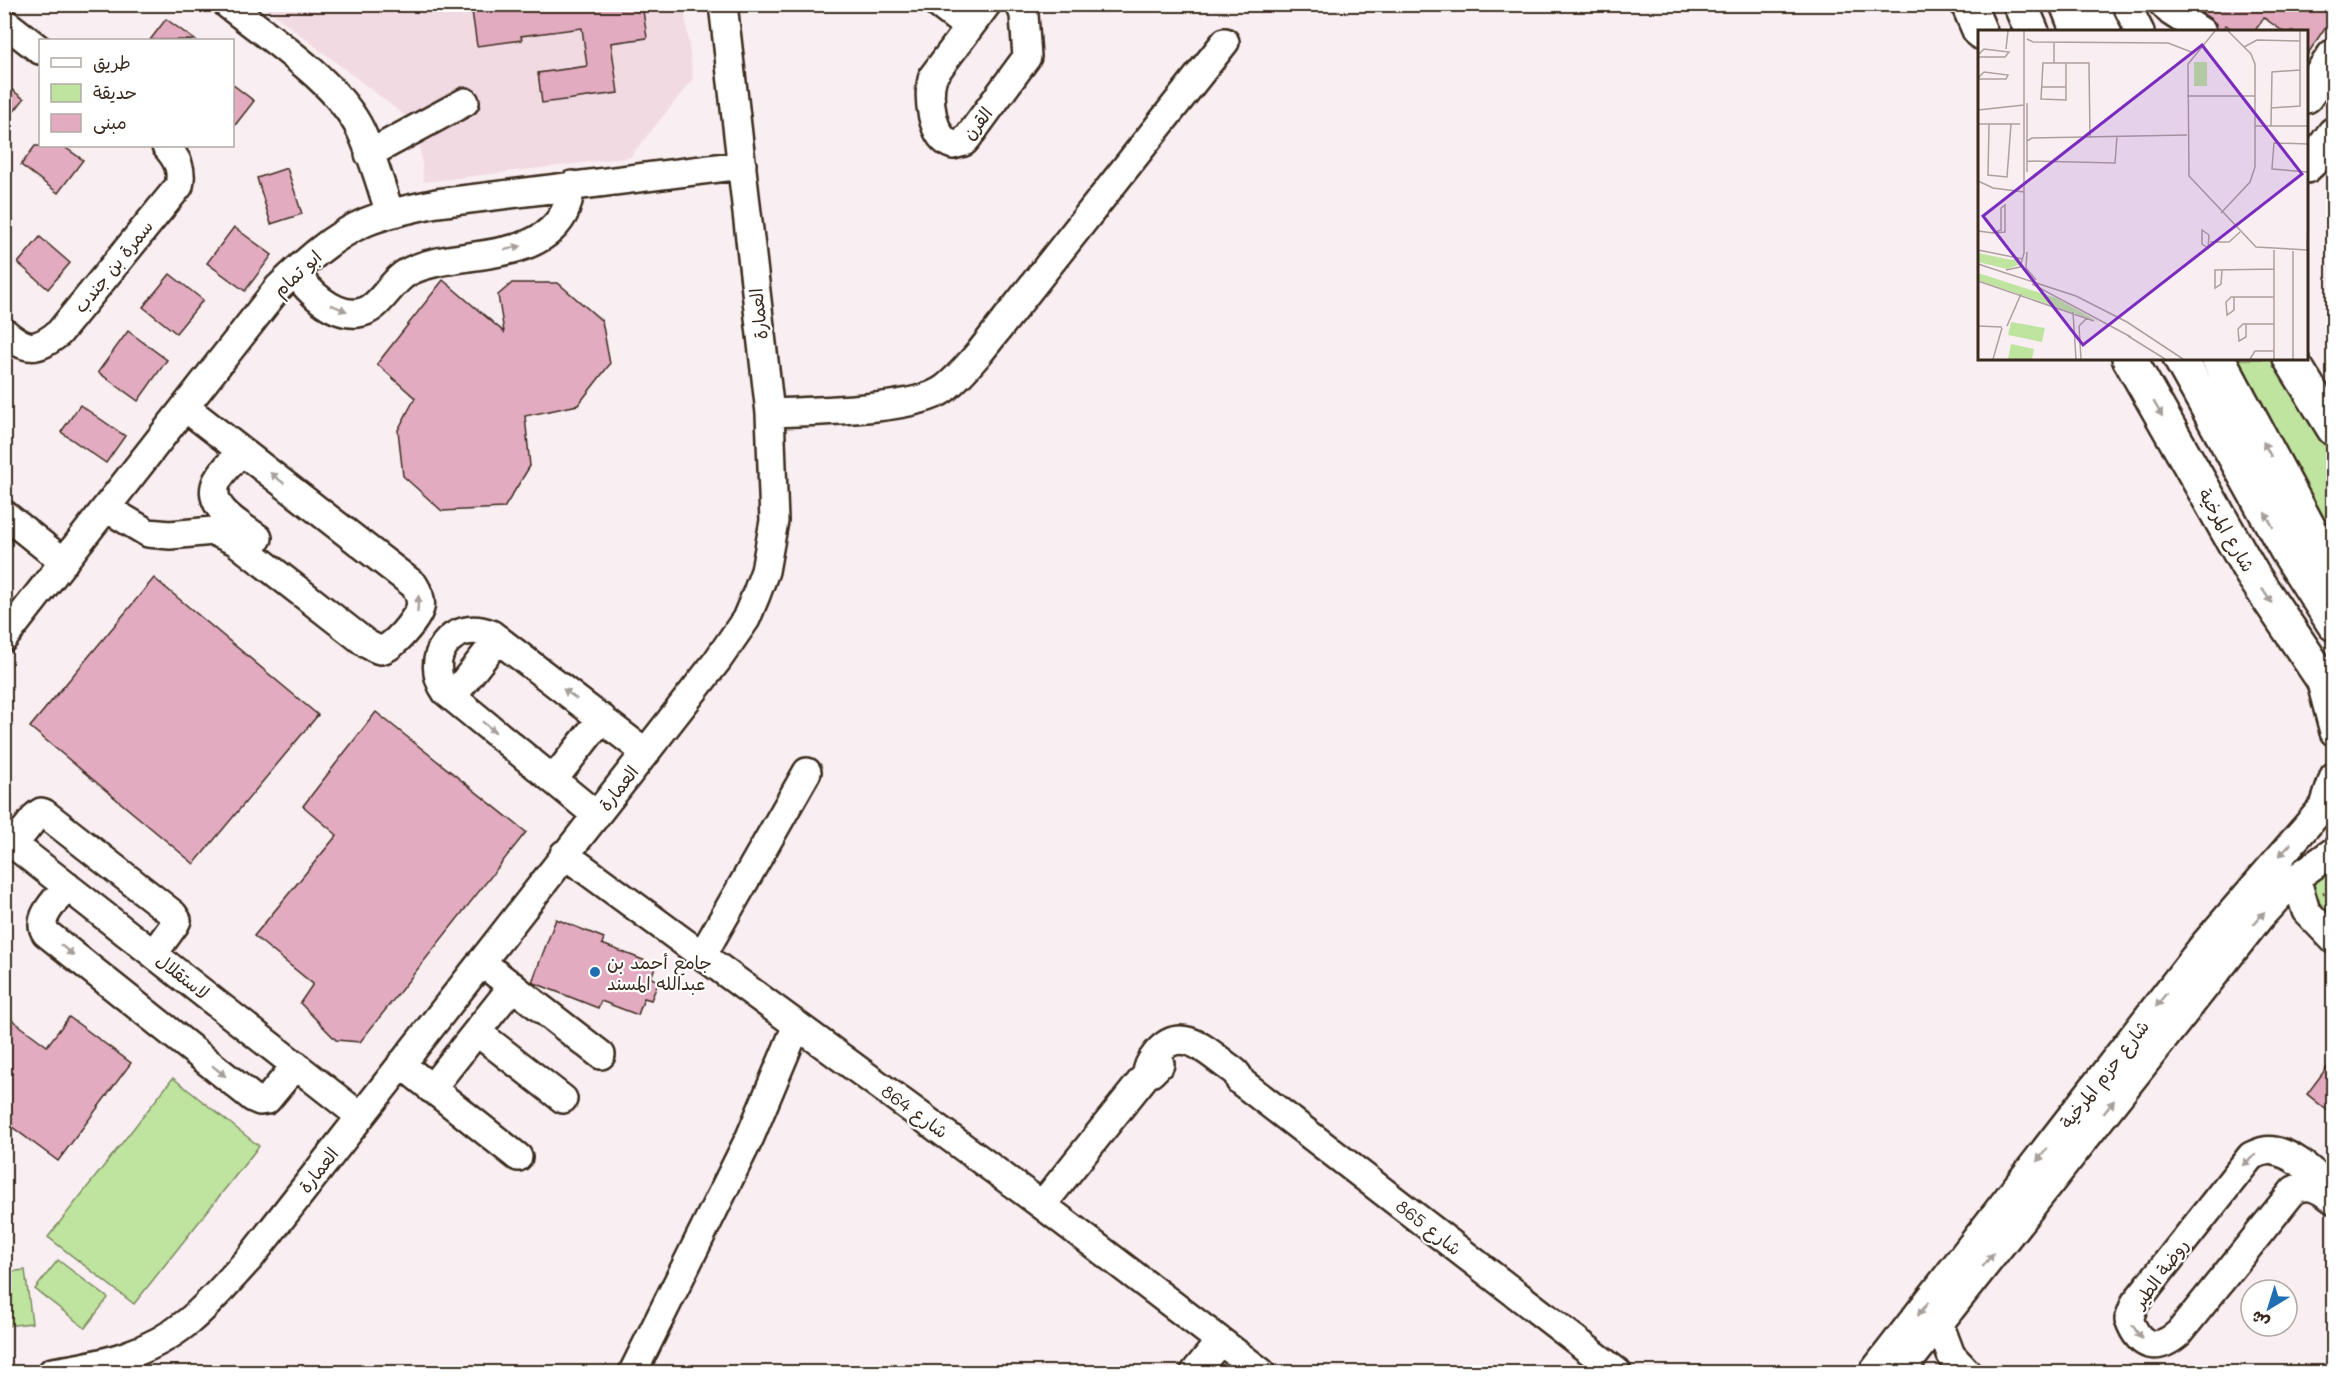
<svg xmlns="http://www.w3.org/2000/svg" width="2338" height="1377" viewBox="0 0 2338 1377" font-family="Mali,'Playpen Sans Arabic',sans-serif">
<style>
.built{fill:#f2dae3}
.green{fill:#bee49f;stroke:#7c875e;stroke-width:1.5}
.building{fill:#e2abc0;stroke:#3b2a1e;stroke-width:1.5}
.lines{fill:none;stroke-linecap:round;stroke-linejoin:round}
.minor-casing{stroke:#3b2a1e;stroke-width:32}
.major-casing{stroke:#3b2a1e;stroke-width:38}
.highway-casing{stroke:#3b2a1e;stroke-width:38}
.path{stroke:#3b2a1e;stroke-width:3;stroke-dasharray:1.5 4.5;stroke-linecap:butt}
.minor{stroke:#fff;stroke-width:27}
.major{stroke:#fff;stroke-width:33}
.highway{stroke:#fff;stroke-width:33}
.oneway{fill:#a79f9a}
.poi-dot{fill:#1f6fb2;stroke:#fff;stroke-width:2}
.labels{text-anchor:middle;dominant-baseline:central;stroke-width:4.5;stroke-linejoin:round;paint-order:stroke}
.street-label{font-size:18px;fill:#3b2a1e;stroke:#fff}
.poi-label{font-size:18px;fill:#3b2a1e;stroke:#fff;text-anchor:start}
.inset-road{fill:none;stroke:#ada09d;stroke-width:1.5}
.view{fill:#7b2cbf;fill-opacity:0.15;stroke:#7b2cbf;stroke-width:3}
.inset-edge{fill:none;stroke:#3b2a1e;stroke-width:3}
</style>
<rect width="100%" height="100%" fill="#f9eef2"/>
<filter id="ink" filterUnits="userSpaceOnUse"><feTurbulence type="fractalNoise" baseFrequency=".0167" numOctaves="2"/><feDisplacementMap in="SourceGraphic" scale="12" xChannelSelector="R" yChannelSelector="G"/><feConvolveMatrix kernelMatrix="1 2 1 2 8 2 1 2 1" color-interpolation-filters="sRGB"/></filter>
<g filter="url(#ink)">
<path class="built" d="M262 5H684L693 79 630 157 424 182 417 125Z"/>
<path class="green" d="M2229 359H2281L2333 444V552Z
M2333 865V926L2307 891Z
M173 1078 259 1146 134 1304 48 1237Z
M58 1260 108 1298 85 1328 35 1289Z
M25 1270 32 1323 5 1326V1272Z"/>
<path class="building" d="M471 4H642L647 38 611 43 618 93 542 103 538 73 587 66 582 28 521 36 522 40 477 46Z
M2188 4H2334V14L2307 55V32H2284L2264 18 2254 32H2236L2226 25 2222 32H2218L2216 24 2211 19Z
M166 19 195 40H150Z
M4 84 24 99 4 124Z
M232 84 254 101 232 129Z
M35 146H63L83 160 58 193 21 165Z
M287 168 302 214 271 224 257 178Z
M234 227 272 255 245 291 207 263Z
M40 237 70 263 48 289 18 263Z
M170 274 203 300 176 333 143 307Z
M443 280 504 332 498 295 512 283H558L602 321 610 364 578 405 525 416 530 466 504 508 442 511 403 476 398 430 415 398 377 364Z
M128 331 167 360 138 401 98 372Z
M80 405 125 436 106 463 61 432Z
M154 578 318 715 194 864 30 727Z
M376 712 526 832 360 1042 336 1040 300 1003 313 984 254 936 337 835 303 806Z
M556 919 604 938 602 944 656 965 651 978 659 981 651 1000 644 998 638 1015 601 1001 598 1008 532 982Z
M4 1014 47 1046 69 1017 131 1063 58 1161 4 1121Z
M2334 1058V1116L2307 1094Z"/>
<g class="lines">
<defs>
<path id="minor" d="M227 4C269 38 338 82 361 131 373 157 381 186 390 214
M938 4 968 27
M987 4 933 76C927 96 931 138 953 145L964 142 969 136 1027 57 1024 15 1020 4
M2126 4 2140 32
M2163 4 2171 12 2202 32
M4 22 40 50
M369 154 465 102
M295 272C308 291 332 316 358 313 380 311 389 281 410 271 455 249 534 265 563 215 568 207 569 194 572 185
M4 332C27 351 36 351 59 333L179 186C183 169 177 159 166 146
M770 413C810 411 914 411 944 389 957 379 969 365 980 352L1225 42
M241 451C234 460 223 470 217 481 205 507 240 525 258 538
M106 508 148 533 170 535 213 531 235 541 367 644C371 646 376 649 380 650 392 650 417 619 420 608 422 600 419 593 414 585L186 408
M4 514 64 562
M4 638 278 288C304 263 332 236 366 222 388 213 413 208 437 203L742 165
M2319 675 2334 732
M452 697 498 639
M554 779 602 718
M596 815 446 692C422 658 452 618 491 634L646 753
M4 837 360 1116
M14 844 37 815 41 812 44 813 173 914 177 920 175 924 154 953
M564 854 1042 1205 1261 1372
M2296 878 2306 911 2334 940
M67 886C58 898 35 918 46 933L253 1098 260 1101 267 1100 296 1065
M703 954 807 772
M481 962 601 1055
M477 1032 563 1099
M401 1064 518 1157
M1147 1074C1147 1066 1152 1059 1157 1053 1179 1027 1201 1046 1222 1062 1229 1068 1239 1072 1240 1081L1617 1372
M431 1089 513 986
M2334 1191C2317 1177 2296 1154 2274 1151 2266 1149 2258 1153 2251 1156L2135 1303 2129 1319C2139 1347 2156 1353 2179 1333L2294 1190C2311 1182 2320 1190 2334 1200
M1042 1205 1147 1074 1151 1073 1160 1064
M1939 1323 1951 1355 1967 1372
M52 1372C102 1365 149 1354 189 1321 211 1303 230 1279 250 1258L717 661 746 619 756 595 765 571 774 521 770 413 723 4
M633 1372 750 1137 797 1025
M1195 1372 1220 1341
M1873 1372 2206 942 2324 806 2334 776
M1901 1372 2260 917 2296 878 2334 851"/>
<path id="major" d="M2090 4 2104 32
M2306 96 2334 56
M2306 166 2321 152 2334 134
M2290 358 2334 429"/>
<path id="highway" d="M1968 4 1980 32
M2020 4 2032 32
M2067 4 2078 32
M2129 358 2252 574 2334 696
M2180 358 2286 549 2334 624
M2218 358 2334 575"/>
</defs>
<use href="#minor" class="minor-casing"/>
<use href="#major" class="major-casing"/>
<use href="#highway" class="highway-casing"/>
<path class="path" d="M2323 893 2334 889"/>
<use href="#minor" class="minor"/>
<use href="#major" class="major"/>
<use href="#highway" class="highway"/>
</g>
<defs><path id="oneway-solid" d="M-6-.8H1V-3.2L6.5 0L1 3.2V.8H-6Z" transform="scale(1.5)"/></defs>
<g class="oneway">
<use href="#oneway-solid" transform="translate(513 248) rotate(-14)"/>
<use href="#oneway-solid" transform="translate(339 308) rotate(23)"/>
<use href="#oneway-solid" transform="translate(2158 409) rotate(60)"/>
<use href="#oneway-solid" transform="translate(2267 449) rotate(-118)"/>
<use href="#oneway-solid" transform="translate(277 478) rotate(-142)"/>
<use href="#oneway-solid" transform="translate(2269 520) rotate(-120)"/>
<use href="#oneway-solid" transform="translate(2267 596) rotate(56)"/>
<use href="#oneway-solid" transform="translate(418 604) rotate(-86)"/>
<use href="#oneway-solid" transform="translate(570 694) rotate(-143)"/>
<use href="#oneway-solid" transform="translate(489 727) rotate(39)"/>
<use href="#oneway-solid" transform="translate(2285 850) rotate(134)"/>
<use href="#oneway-solid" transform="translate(2259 918) rotate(-49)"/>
<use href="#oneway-solid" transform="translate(67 950) rotate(39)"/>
<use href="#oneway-solid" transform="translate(2161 1000) rotate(128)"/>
<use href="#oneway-solid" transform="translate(219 1071) rotate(39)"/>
<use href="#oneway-solid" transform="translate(2109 1107) rotate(-52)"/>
<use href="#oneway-solid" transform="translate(2042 1155) rotate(128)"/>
<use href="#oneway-solid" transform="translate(2249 1160) rotate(141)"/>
<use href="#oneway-solid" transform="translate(1988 1260) rotate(-52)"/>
<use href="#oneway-solid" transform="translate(1923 1309) rotate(128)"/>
<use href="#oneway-solid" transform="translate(2137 1332) rotate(56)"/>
</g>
</g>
<circle class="poi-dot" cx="595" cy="972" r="6"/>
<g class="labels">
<g class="street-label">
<text transform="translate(977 123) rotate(-51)">القرن</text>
<text transform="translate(113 266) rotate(-51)">سمرة بن جندب</text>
<text transform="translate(297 273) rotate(-43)">ابو تمام</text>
<text transform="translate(758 314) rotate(-96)">العمارة</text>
<text transform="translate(2227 530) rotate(60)">شارع المرخية</text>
<text transform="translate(618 788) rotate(-52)">العمارة</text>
<text transform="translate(183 976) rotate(38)">لاستقلال</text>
<text transform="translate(2104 1074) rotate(-52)">شارع حزم المرخية</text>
<text transform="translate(915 1111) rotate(36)">شارع 864</text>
<text transform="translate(318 1170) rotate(-52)">العمارة</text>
<text transform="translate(1429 1227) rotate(38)">شارع 865</text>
<text transform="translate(2160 1273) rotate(-54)">روضة الطير</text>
</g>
<g class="poi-label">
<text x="607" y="962">جامع أحمد بن<tspan x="607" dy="21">عبدالله المسند</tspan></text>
</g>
</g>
<g transform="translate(1978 30)">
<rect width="330" height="330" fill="#f9eef2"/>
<path d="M216 32H229V56H216ZM0 223 34 230 41 228 43 234 29 239 0 232ZM0 243 78 268 119 291 0 250ZM33 292 67 298 64 312 30 305ZM33 314 56 319 54 329H30Z" fill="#bee49f"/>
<path class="inset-road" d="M237 1 210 34 211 146 278 217 330 220M49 9 55 12 190 13 216 23M76 12V33M266 17 279 10 322 11M28 19 30 1M0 25 6 19 31 22 27 27H0M88 33V70L63 69 65 33H111L112 108M0 48 6 42 30 45 28 49H0M64 57H88M209 66H277M293 78 322 76V1M0 80 46 75M1 94H42M11 94 10 145 29 147 33 94M277 96H330M293 96 294 42 322 40M49 111 54 108 209 105M330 114 296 113 294 139 330 142M49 131 137 133 139 107M49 142V73M0 151 15 158 46 162M243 183 272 152 277 137V34L273 24 250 1M224 200 231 205 230 218 224 214ZM0 201 15 203 27 202V175L23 178V200L14 203M232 212H251L262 202M0 220 45 229M296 220V329M329 220 330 187M315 221V329M49 222 48 238 58 250M0 234 98 266 149 292 205 329M28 240 42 237 46 223V1M244 240 243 254 237 258V240H238L296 239M0 251 116 291M54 254 153 307M256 267V280L249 285 248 272 253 267H296M95 282 98 329M268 294V307L261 311 260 299 265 294H296M0 296 24 297M29 296 43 264M150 306 187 329M15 329 24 298M103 329 101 296 109 288M272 329 277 321H296"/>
<path class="view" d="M224 15 324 144 105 315 5 186Z"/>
<rect width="330" height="330" class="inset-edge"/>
</g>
<rect width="2338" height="1377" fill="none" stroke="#fff" stroke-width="24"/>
<rect x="12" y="12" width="2314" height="1353" fill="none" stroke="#3b2a1e" stroke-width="2" filter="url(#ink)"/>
<rect x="39" y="39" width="195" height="108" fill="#ffffff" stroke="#b1aaa5" stroke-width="1.5"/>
<rect x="51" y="58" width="30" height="9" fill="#ffffff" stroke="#b1aaa5" stroke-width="1.5"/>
<text x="93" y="69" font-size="18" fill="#3b2a1e">طريق</text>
<rect x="51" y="84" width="30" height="18" fill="#bee49f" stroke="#b1aaa5" stroke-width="1.5"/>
<text x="93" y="99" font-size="18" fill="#3b2a1e">حديقة</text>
<rect x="51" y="114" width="30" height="18" fill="#e2abc0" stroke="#b1aaa5" stroke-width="1.5"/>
<text x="93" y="129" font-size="18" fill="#3b2a1e">مبنى</text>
<g transform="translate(2269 1308) rotate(218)"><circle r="28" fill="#ffffff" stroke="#b1aaa5" stroke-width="1.5"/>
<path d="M0-4.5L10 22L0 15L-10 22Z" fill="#1f6fb2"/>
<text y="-9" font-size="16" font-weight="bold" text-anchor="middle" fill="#3b2a1e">ش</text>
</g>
</svg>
